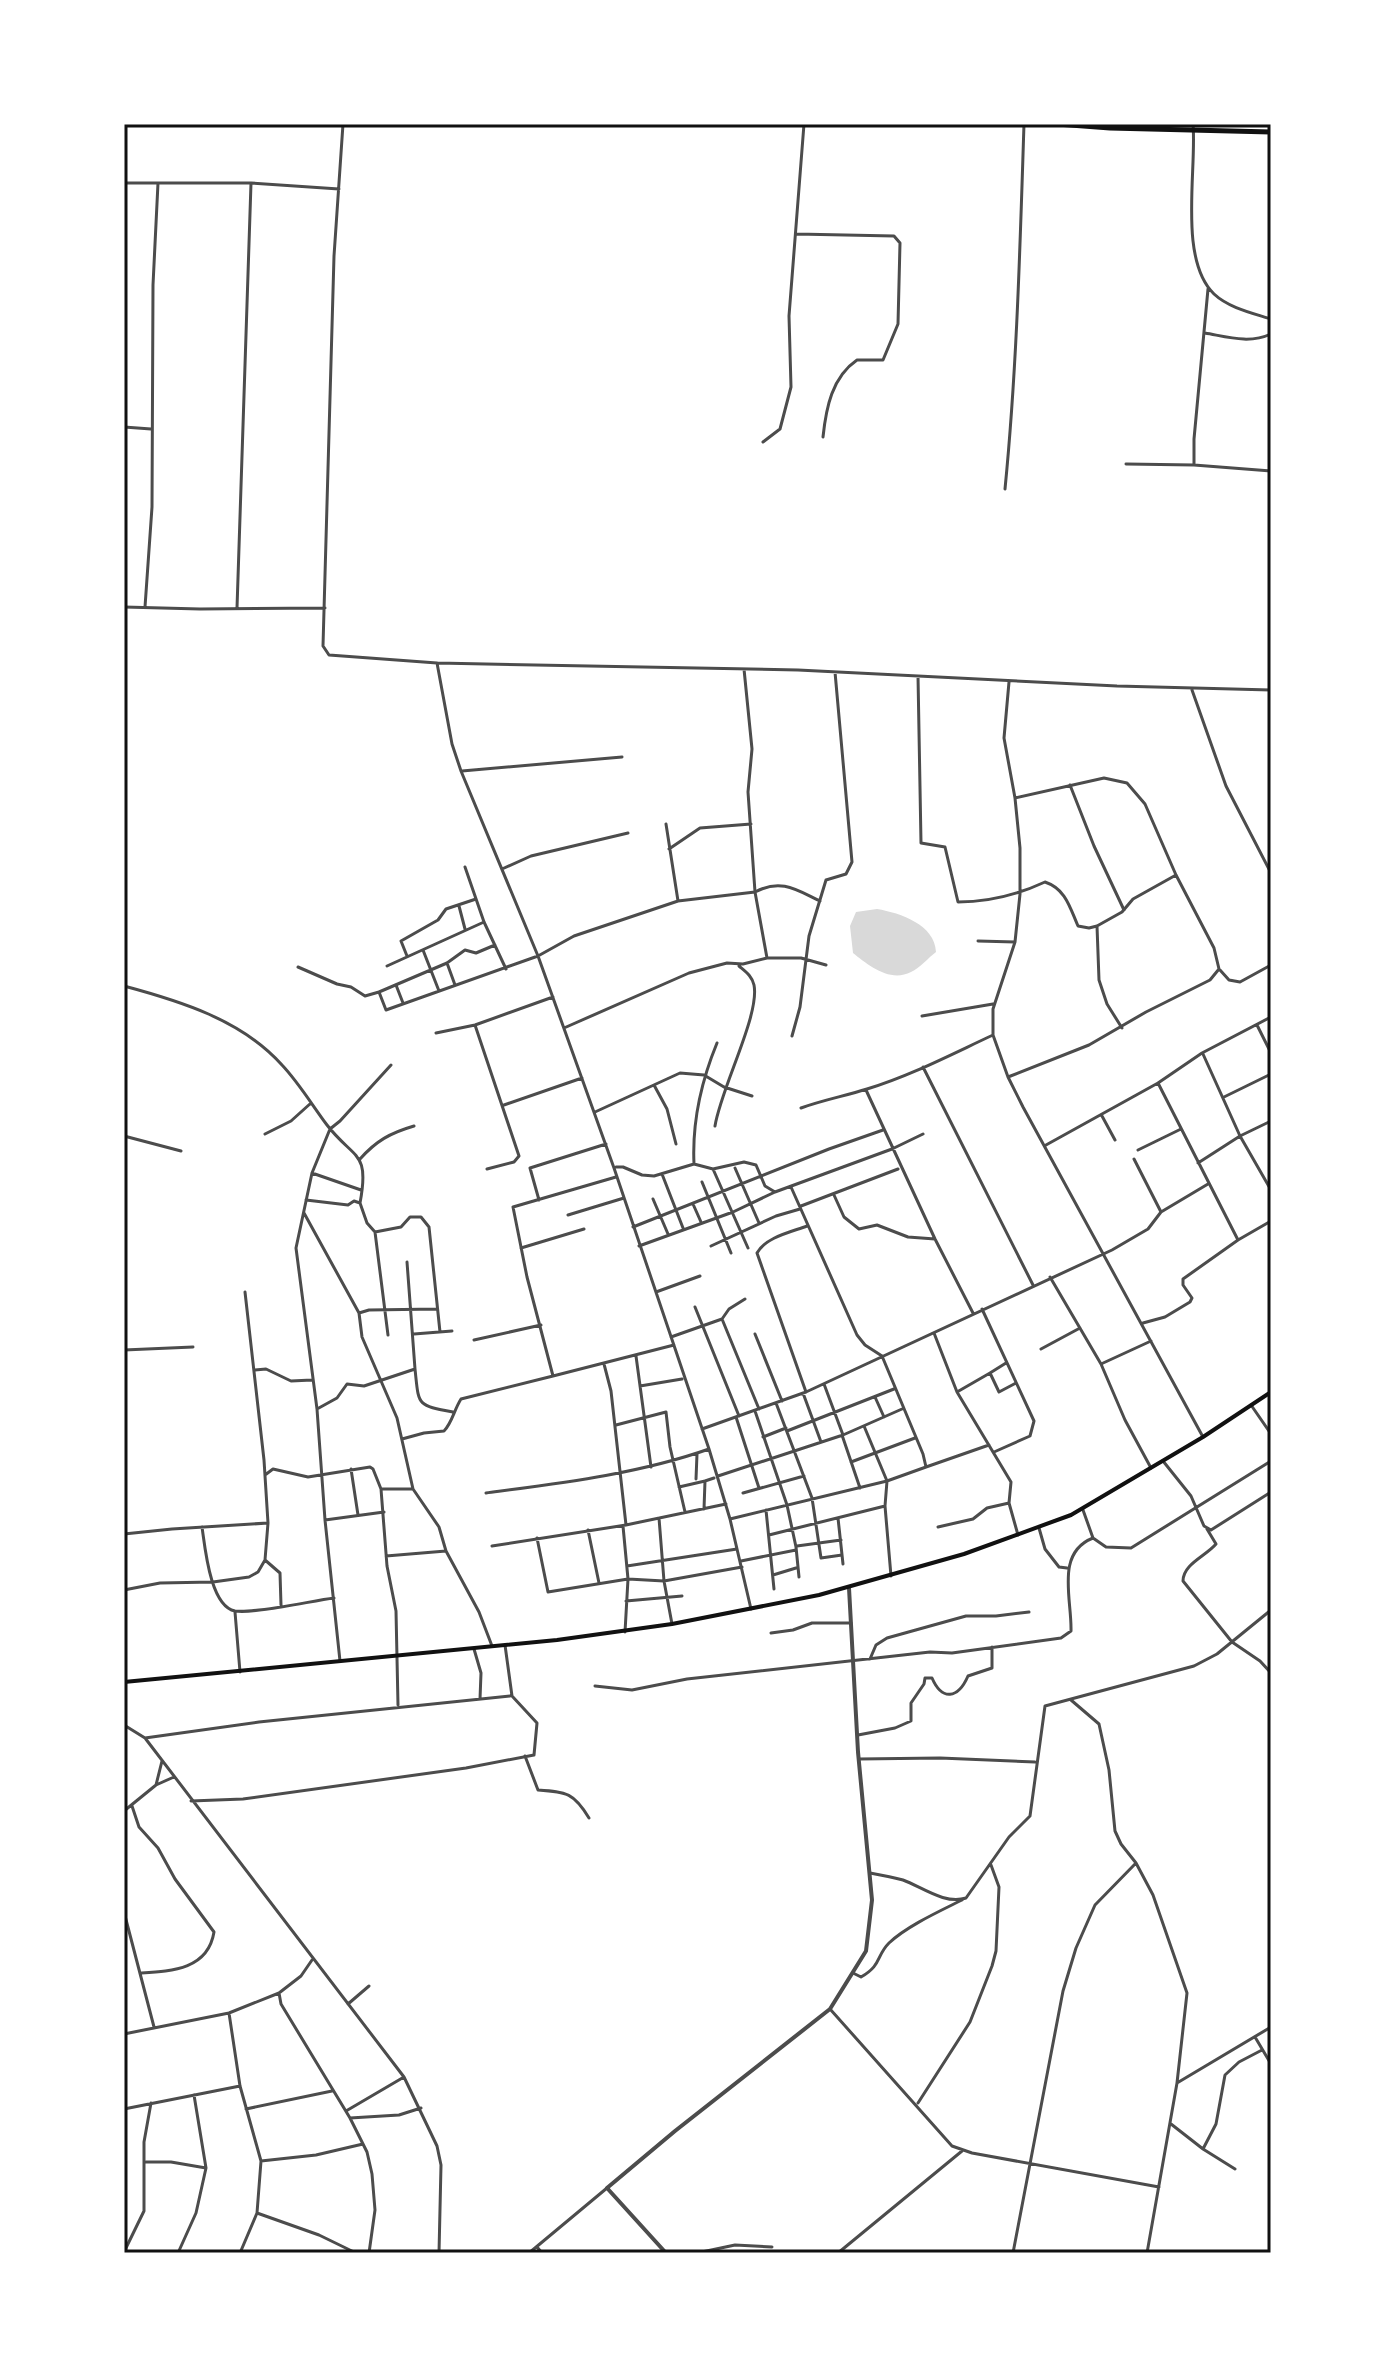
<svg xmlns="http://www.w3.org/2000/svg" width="1395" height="2377" viewBox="0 0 1395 2377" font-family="Quicksand,sans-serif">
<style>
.water{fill:#d9d9d9}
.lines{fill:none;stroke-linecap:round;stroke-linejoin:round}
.minor{stroke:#4c4c4c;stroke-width:3}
.tertiary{stroke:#4c4c4c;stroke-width:4}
.secondary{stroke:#111;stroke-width:4}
.trunk{stroke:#111;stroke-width:5}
.neatline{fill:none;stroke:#111;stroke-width:3}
</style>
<rect width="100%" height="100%" fill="#fff"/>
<path class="water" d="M877 909C901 913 935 925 936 952 928 958 920 968 911 972 890 983 868 965 853 953L850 926 856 912Z"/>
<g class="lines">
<path class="minor" d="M343 124 334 256 323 646 329 655 437 663 798 670 1117 686 1271 690
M1193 124C1197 170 1178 259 1214 294 1229 308 1252 313 1271 319
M124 183H251L339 189
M796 234 894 236 900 243 898 324 883 360H857C832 377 826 408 823 437
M1205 333C1228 337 1249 344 1271 334
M124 427 151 429
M763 442 780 429 791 387 789 316 804 124
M1126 464 1194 465 1271 471
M1194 465V439L1208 289
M1005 489C1017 367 1020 246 1024 124
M124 607 200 609 325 608
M145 607 152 507 153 285 158 183
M237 608 251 183
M437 663 452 744 461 771 538 956 614 1168 709 1449 730 1519 751 1609
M918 676 921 843 945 847 958 902C990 902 1017 895 1045 882 1066 889 1070 908 1078 926L1089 928 1097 926 1122 912 1133 899 1176 875
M1009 682 1004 738 1015 798 1020 848V894L1015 942 993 1009V1035L1008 1077 1023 1107 1203 1437
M1192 690 1226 786 1271 873
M462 771 622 757
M1070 785 1094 846 1124 910
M666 824 678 901
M669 849 700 828 751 824
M465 867 484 922 506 969
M502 869 531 856 628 833
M459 906 465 929
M1097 926 1099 980 1107 1004 1122 1028
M978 941 1015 942
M423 950 439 991
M407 956 401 941 438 920 446 909 476 899
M767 958 755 892C781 878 797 890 820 901
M447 963 455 985
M387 966 484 922
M298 967 337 984 351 987 365 996 379 992 386 1010 538 956 574 936 678 901 755 892 748 792 752 749 744 669
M1220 970 1229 980 1240 982 1271 965
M396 985 403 1003
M124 986C180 1001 242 1020 282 1065 299 1083 312 1105 327 1125 354 1160 370 1150 360 1203
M379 992 447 963 465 950 476 953 495 945
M922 1016 993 1004
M475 1025 519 1156 514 1162 487 1169
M1257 1025 1271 1053
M564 1028 689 973 727 963 743 964 767 958H801L826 965
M436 1033 475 1025 553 997
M792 1036 800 1007 809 936 826 880 846 874 852 862 835 672
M1203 1054 1240 1136 1271 1190
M923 1067 1033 1285
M1008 1077 1089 1045 1146 1012 1210 980 1219 969 1214 948 1176 875 1145 804 1127 783 1104 778 1015 798
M654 1085 667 1109 676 1144
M866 1090 935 1239 973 1313
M1224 1097 1271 1074
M504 1105 582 1078
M801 1108C823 1100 845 1096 867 1089 910 1076 952 1054 993 1035
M595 1112 680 1073 704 1075 724 1087 752 1096
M1102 1116 1115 1140
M715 1126C721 1088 760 1015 754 985 752 976 746 972 739 966
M265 1134 291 1121 311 1103
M124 1136 181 1151
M1046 1145 1158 1083
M1138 1150 1181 1129
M360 1159C376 1141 390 1133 414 1126
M1134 1159 1161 1212
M1198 1163 1240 1136 1271 1121
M694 1164C692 1122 701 1082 717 1043
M616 1167H623L642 1175 654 1176 694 1164 713 1169 744 1162 756 1165 765 1186 775 1192 892 1149 923 1134
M735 1168 759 1223
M713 1169 748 1248
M312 1173 361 1190
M662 1174 683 1228
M616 1177 513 1207 527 1277 553 1376 674 1345
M702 1182 731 1253
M834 1195 844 1217 859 1229 877 1225 908 1237 935 1239
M653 1199 668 1234
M306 1200 348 1205 354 1201 360 1203 367 1223 375 1232 401 1227 410 1217H421L429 1227 440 1332
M539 1200 530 1168 606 1144
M693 1204 701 1222
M801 1206 898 1169
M304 1213 359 1313 362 1337 397 1418 413 1489 439 1527 446 1551 479 1612 492 1646
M568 1215 624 1198
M633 1227 829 1149 883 1130
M375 1232 388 1335
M1238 1240 1158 1083 1202 1053 1271 1017
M639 1246 733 1212 775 1192
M711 1246 776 1216 800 1209
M521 1248 584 1229
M1050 1277 1101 1364 1125 1420 1151 1468
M656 1292 700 1276
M695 1307 739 1416
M982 1309 1034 1421 1030 1436 994 1452
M359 1313 369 1310 437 1309
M722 1319 759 1409
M1143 1323 1165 1317 1190 1302 1192 1298 1183 1285V1279L1238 1240 1271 1221
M934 1333 957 1392 1011 1482 1009 1503 1018 1535
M414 1334 452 1331
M755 1334 782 1401
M671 1337 722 1319 729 1309 745 1299
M474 1340 541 1325
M1041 1349 1080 1328
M124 1350 193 1347
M636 1356 651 1467
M1006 1363 990 1373 999 1392 1016 1383
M604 1364 611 1391 626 1525
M1101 1364 1151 1341
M415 1369C419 1406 416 1405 453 1412
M255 1370 266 1369 291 1381 312 1380
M824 1384 843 1435
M640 1386 682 1379
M806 1392 757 1253C766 1237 791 1232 807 1226
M957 1392 990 1373
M803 1393 821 1442
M875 1397 884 1417
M776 1403 812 1498 821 1558 842 1555
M1251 1405 1271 1434
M317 1409 337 1398 347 1384 364 1386 415 1369 407 1262
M755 1411 787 1505 796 1547 799 1577
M736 1417 759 1488
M616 1425 666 1412 670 1447 685 1512
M864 1426 887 1481 885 1506 891 1576
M702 1429 806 1392 1112 1250 1148 1229 1161 1212 1208 1184
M787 1431 894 1389
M842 1435 860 1488
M763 1437 786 1428
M402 1439 424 1433 444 1431C452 1423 454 1410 461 1399L553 1376
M1163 1461 1191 1496 1204 1526 1211 1530 1271 1492
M851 1462 915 1438
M926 1467 989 1445
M351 1469 358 1515
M265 1475 273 1469 308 1477 370 1467 373 1469 381 1489 387 1566 396 1611 398 1705
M718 1476 843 1435 902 1409
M696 1479 697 1454
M705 1481 714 1478
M679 1487 705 1481 704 1509
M381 1489H413
M486 1493C562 1483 638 1474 709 1449
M743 1493 804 1476
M766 1510 774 1589
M659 1518 664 1581 672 1624
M838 1518 843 1564
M730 1519 887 1481 926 1467 923 1454 882 1356 865 1345 857 1335 791 1187
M325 1520 384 1512
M623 1526 628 1579 625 1632
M202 1527C205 1547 210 1606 235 1611 254 1614 311 1601 334 1598
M938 1527 973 1519 987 1508 1009 1503
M1039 1528 1045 1549 1059 1567 1067 1568
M1207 1529 1216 1544C1206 1556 1183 1564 1183 1581L1232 1642 1260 1661 1271 1673
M588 1530 599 1583
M124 1534 172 1529 268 1523
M769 1535 885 1506
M537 1538 548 1592 628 1579 664 1581 742 1567
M1093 1538 1106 1547 1131 1548 1271 1461
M492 1546 626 1525 726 1504
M797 1546 841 1540
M386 1556 446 1551
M265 1560 280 1573 281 1605
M741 1561 796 1550
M627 1566 737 1549
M773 1575 796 1568
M124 1590 160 1583 213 1582 249 1577 258 1572 265 1560 268 1523 264 1460 245 1292
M626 1601 682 1596
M235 1612 240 1672
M771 1633 793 1630 812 1623H851
M474 1649 481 1673 480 1699
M870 1659 876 1645 887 1638 966 1616H996L1029 1612
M340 1661 325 1520 317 1409 296 1248 312 1173 330 1129 340 1121 391 1065
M595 1686 632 1690 687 1679 930 1652 952 1653 1061 1638 1071 1631C1072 1599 1055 1553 1093 1538L1083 1510
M1071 1700 1099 1724 1109 1770 1115 1831 1121 1844 1136 1863 1153 1895 1187 1993 1177 2083
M124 1725 145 1738 404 2077 437 2146 441 2165 439 2253
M858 1735 895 1728 911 1721V1703L924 1684 925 1678H932C942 1701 958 1699 968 1676L992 1668V1647
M145 1738 259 1722 510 1696
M525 1756 538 1790C567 1792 574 1793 589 1818
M859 1759 940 1758 1035 1762
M156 1785 162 1761
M191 1801 243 1799 466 1768 534 1755 537 1723 512 1696 505 1645
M132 1806 139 1827 158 1848 175 1879 214 1932C208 1969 173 1971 141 1973
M124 1811 156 1785 174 1777
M870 1873C881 1875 892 1877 903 1880 922 1887 945 1905 966 1898L1009 1837 1030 1816 1045 1706 1194 1666 1217 1654 1271 1610
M124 1912 154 2027
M853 1973 861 1977C882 1965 876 1956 889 1943 907 1926 940 1911 962 1900
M279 1993 281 2004 350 2118 367 2152 372 2174 375 2210 369 2253
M348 2004 369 1986
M830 2009 952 2146 972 2153 1159 2187
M229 2013 240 2086 261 2161 257 2213 240 2253
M124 2034 229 2013 279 1993 301 1976 312 1960
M1255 2037 1271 2064
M918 2103 970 2022 992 1966 996 1951 999 1887 991 1865
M124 2109 240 2086
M246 2109 332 2091
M346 2111 404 2077
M350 2118 399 2115 421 2108
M1171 2124 1203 2149 1216 2124 1225 2075 1239 2062 1262 2050
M1203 2149 1235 2169
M261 2161 316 2155 363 2144
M146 2162H171L206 2168
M257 2213 319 2235 356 2253
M537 2247 542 2253
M124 2252 144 2211V2142L151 2103
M178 2253 196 2213 206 2168 194 2095
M529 2253 607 2188
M697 2253 735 2245 772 2247
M838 2253 962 2151
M1013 2253 1063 1991 1076 1948 1095 1905 1136 1863
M1147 2253 1177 2083 1271 2027"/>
<path class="tertiary" d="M666 2253 607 2188 675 2131 830 2009 866 1951 872 1900 858 1752 849 1588"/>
<path class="secondary" d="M124 1682 557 1640 672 1624 819 1595 964 1554 1071 1515 1203 1437 1271 1392"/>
<path class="trunk" d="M1057 124 1110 128 1271 132"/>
</g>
<rect width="1395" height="2377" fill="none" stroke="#ffffff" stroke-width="252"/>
<rect x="126" y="126" width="1143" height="2125" class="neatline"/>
</svg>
